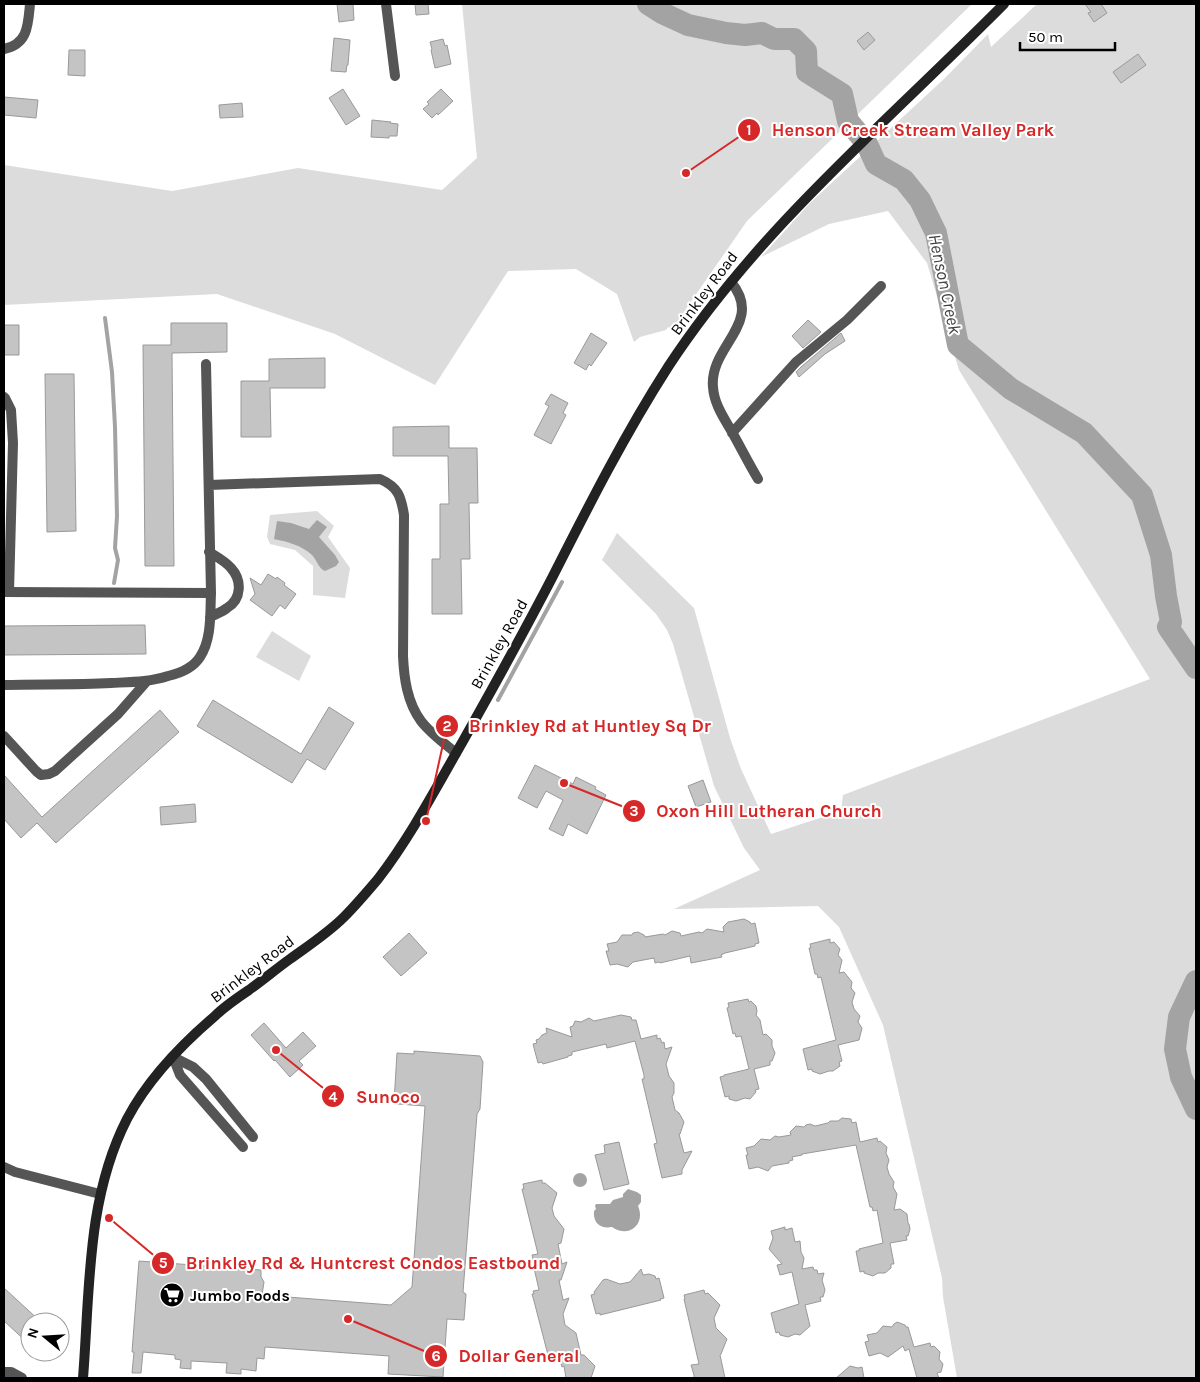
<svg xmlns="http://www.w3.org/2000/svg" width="1200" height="1382" viewBox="0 0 1200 1382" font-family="Karla,sans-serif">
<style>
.green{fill:#dcdcdc}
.water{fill:#a3a3a3}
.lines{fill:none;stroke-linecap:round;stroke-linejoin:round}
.stream{stroke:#a3a3a3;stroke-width:4}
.river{stroke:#a3a3a3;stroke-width:22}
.building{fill:#c4c4c4;stroke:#999}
.street{stroke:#555;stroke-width:10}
.secondary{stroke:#222;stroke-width:10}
.labels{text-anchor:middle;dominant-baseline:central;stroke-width:4;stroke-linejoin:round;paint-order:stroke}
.street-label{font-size:16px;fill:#000;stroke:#fff}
.poi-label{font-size:16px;font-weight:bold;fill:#000;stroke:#fff;text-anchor:start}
.water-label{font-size:18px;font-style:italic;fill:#444;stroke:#fff}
.leader{fill:none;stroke:#d62828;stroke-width:2}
.callout-dot{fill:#d62828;stroke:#fff;stroke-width:2}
.mark-label{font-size:15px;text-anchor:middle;font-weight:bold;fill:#fff}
.callout-label{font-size:18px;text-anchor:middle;font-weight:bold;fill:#d62828;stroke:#fff;stroke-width:4;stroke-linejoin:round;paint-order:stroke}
</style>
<rect width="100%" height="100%" fill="#fff"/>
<path class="green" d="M462 4H972L747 221 672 329 668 327 666 330 640 337 634 342 617 294 576 269 508 271 435 385 335 334 217 294 4 305V165L172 191 298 168 442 190 477 158Z
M1037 4H1196V1378H957L943 1297 942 1278 883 1025 839 927 818 906 674 909 760 870 744 848 714 786 673 644 667 630 656 614 602 560 617 533 694 608 730 738 741 769 771 834 841 811 843 795 1150 679 959 370 927 263 888 211 829 224 761 257 810 203 945 78 988 34 991 47Z
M317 511 334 526 328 537 350 568 345 598 313 595V566L295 550 270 544 267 537 270 515Z
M272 631 311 656 299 681 256 657Z"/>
<path class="water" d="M317 520 327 527 319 537 335 555 339 562 336 566 325 571C318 568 317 560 312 555 301 545 288 542 274 539L277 521 291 523 309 529Z
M573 1180a7 7 0 1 1 14 0a7 7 0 1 1-14 0Z
M628 1189 637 1192 641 1195V1202L638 1206C646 1224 629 1239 612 1227 600 1229 593 1223 594 1211L596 1209 595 1206 596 1204H610L613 1200 623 1197V1194Z"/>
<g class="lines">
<path class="stream" d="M105 318 112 372 115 427 117 516 115 548 118 560 114 583
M498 700 562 582"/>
<path class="river" d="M648 4 662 13 688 25 726 33 745 35 762 33 774 39H794L806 51 807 72 842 94 848 121 867 144 876 164 904 180 920 200 936 233 958 345 1011 389 1084 433 1142 495 1161 555 1166 596 1171 622 1168 627 1196 668
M1196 981 1179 1017 1175 1049 1181 1077 1196 1109"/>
</g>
<path class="building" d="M337 4H353L354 20 339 22Z
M415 4H428L429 14 416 15Z
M1085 4H1101L1107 13 1094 22 1088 13 1091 12Z
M868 32 875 40 864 50 857 41Z
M334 38 350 40 348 65H347L346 72 331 71Z
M443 39 445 46 447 45 451 64 435 68 431 50 432 49 430 42Z
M69 50H85V76L68 75Z
M1138 54 1146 65 1121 83 1113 72Z
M343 89 360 116 346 125 329 98Z
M441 89 453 101 438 115 437 113 432 118 423 109 429 104 427 102Z
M4 97 38 100 36 118 4 115Z
M242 103 243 117 220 118 219 105Z
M372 120 391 122 390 123 398 124 397 136H389V138L371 137Z
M808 320 821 332 803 348 792 336Z
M171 323H227V352L172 353 174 566H145L143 345H171Z
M4 325H19V355H4Z
M591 333 607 343 591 366 589 364 586 370 574 363Z
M841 333 845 341 825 354 799 377 796 372 801 367Z
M325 358V388H270L271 437H241V381H269V359Z
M45 374H74L76 531 47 532Z
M551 394 568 403 563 413 566 415 551 444 534 435 549 406 545 404Z
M449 426V448H477L478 503H469L470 559H461L462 614H432V559H440V504H449L448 456H393V427Z
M268 574 276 579 277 577 285 583 284 585 296 594 285 609 280 605 272 616 250 600 255 594 250 578 261 585Z
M145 625 146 654 4 655V626Z
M213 700 301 754 329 707 354 723 325 770 307 759 292 783 197 726Z
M160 710 179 732 56 843 37 823 21 838 4 819V775L42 817Z
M535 765 573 784 576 777 596 787 595 789 606 795 587 834 568 824 563 836 549 829 563 800 546 791 537 808 518 798Z
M703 780 711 802 696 807 688 786Z
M195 804 196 822 161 825 160 807Z
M744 919 750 922 751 924 755 923 759 943 755 944V946L725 953 721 955 722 957 691 963 690 956 660 963 659 962 655 963 654 958 633 962 628 967 617 964 610 965 606 951H609L607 944 617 942 622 935H632L633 933 638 932 644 935 645 937 663 934 665 935 672 931 680 933 681 936 699 932 702 933 707 929 724 932 723 927 728 922Z
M409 933 427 953 401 976 383 957Z
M830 939V943L834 942 840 949 838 955 842 960 839 973 844 972 852 982 851 988 855 993 852 1002 854 1009 860 1016 858 1022 862 1028 859 1040 838 1045 842 1061 839 1062 840 1066 833 1071H829L820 1074 812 1071V1069L808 1070 803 1049 836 1040 835 1036 821 977 818 978 817 974H815L809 948H811L810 944Z
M748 999 749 1002 751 1001 756 1006 757 1011 756 1015 760 1020 763 1035 766 1034 772 1040V1046L775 1053 772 1061H770V1065L754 1069 759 1089 755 1090 756 1092 750 1099 745 1098 736 1101 729 1099V1096L725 1097 720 1077 724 1076V1075L749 1069 741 1036 736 1037 735 1033 733 1034 727 1008 729 1007 728 1003Z
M621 1015 631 1017 632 1020H636L641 1039 657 1035V1039L660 1038 662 1043 664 1042 665 1049 672 1047 666 1064 669 1076 674 1083V1093L672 1097 675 1110 679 1113 684 1122 680 1134H679L684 1153 692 1151 682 1170V1174L662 1178 654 1144 657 1143 642 1079H644V1075L635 1041 607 1048 606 1044 572 1052V1055L568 1056V1057L543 1064 542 1062 538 1063 533 1044 537 1043 536 1040 539 1039 542 1035 547 1033 546 1028 572 1037 570 1027 573 1026 575 1021 581 1022 589 1018 594 1021Z
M264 1023 286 1048 303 1032 316 1046 299 1061 303 1065 290 1077 275 1060 274 1061 251 1035Z
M414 1051 480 1056 483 1062 480 1109 477 1114 463 1292 466 1294 464 1320 447 1319 443 1377 388 1374 389 1356 265 1347 264 1359 257 1358 256 1371 241 1369V1374L226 1373 227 1363 191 1361V1369L180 1368 181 1360 175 1359V1355L143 1352 141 1373H132L134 1352H132L139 1261 261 1270V1277L264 1282 262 1295 391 1305 412 1287 425 1106 398 1104 394 1102 397 1053 414 1054Z
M842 1118 851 1119 852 1123 856 1122 860 1142 877 1138 878 1142 880 1141 887 1147 886 1153 889 1160 887 1167 889 1174 894 1182 893 1187 897 1194 894 1210 900 1209 907 1214 908 1223 909 1224 910 1229 908 1236H906L907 1240 890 1243 894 1264H891V1268L885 1273H878L873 1276 864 1273V1271L860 1272 856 1251H859V1249L883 1243 877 1210 873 1211 872 1207H870L856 1145 802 1154V1155L792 1157 793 1160 789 1161V1163L772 1166 768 1171 758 1167 749 1169 746 1155H748L746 1148 754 1146 761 1139 770 1140 775 1136 779 1137 791 1135 790 1132 796 1126 804 1127 806 1125 810 1124 815 1126 828 1123 830 1121H838Z
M619 1142 629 1184 604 1190 595 1155 605 1153 604 1145Z
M542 1180V1183H545L557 1193 552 1208 554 1216 564 1229 561 1243 558 1244 562 1264 567 1262 561 1280H559L563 1300 569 1298 563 1314 565 1325 576 1333 581 1355H584L595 1366 591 1378H566L564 1366 562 1367 559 1357 550 1359 549 1355H548L534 1301 532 1294H534L533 1291 539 1290 532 1259H533L532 1255 538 1254 522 1189H524L523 1184Z
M785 1227V1230L792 1228 795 1242 800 1241 801 1252 804 1258 802 1269 813 1267 814 1270H817L818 1274 824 1273 822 1280 825 1290 823 1297H820L821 1301 805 1305 810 1326 800 1335 795 1334 788 1337 780 1335 779 1332 776 1333 771 1313 799 1304 792 1272 780 1275 777 1265 782 1264 769 1249 773 1238 771 1231Z
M641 1269 643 1275 649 1274 655 1276 656 1279 659 1278 664 1298 660 1299 661 1300 600 1315V1313L596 1314 591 1295 595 1294 594 1292 603 1280 606 1279 620 1284 630 1282Z
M4 1288 41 1322H30V1345L4 1321Z
M704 1290 705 1294 708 1293 720 1305 714 1318 716 1328 727 1339 721 1354 720 1355 725 1378H694V1375L691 1365 699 1364 684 1299H685L684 1295Z
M897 1322 905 1325 906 1327H908L914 1347 930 1343 931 1347 934 1346 940 1352 939 1359 943 1364 941 1372 937 1373 939 1378H917L909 1349 905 1351 903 1346 888 1357 880 1353 869 1356 865 1342 869 1341 867 1335 877 1333 883 1326 892 1327 894 1324Z
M850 1366 858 1368 862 1367 864 1378H836Z"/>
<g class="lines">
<path class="street" d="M386 4 395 76
M4 49C28 44 28 25 30 4
M731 282C765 323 709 346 713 387 714 404 724 418 732 432 741 448 749 464 758 479
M4 397 5 398 11 410 13 443 9 592
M732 433 796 362 847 320 881 286
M209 485 380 479C398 487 401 496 404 515L403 656C404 678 407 702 421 721 430 733 444 743 456 753
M209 552C217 557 225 561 231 568 242 580 242 599 227 608 222 612 216 614 210 617
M4 592 211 593
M4 685C40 684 75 685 111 683 131 682 150 682 168 676 181 673 193 668 200 657 212 639 210 613 211 593L206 364
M4 736 36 771 41 775 49 774 55 771 118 714 147 681
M173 1057 180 1075 243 1147
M173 1057 193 1067 206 1079 253 1137
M4 1167 15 1172 100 1194
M4 1372H11L22 1378"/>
<path class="secondary" d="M83 1378C90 1291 86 1199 127 1119 148 1079 181 1045 215 1016 225 1006 237 998 249 990 263 980 276 969 290 959 308 946 328 933 344 917 355 906 367 892 378 879 411 836 436 788 463 741 494 686 524 632 553 576 589 505 625 434 668 367 759 228 888 121 1004 4"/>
</g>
<defs>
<symbol id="supermarket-disc" viewBox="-11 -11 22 22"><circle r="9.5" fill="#000" stroke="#fff"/><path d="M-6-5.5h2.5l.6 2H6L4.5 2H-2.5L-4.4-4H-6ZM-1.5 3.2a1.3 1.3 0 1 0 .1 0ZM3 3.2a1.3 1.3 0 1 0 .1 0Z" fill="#fff"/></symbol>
</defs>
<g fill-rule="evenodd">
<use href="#supermarket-disc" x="158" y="1281" width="28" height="28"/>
</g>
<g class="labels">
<g class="street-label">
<text transform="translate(704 293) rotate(-53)">Brinkley Road</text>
<text transform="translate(499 644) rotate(-61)">Brinkley Road</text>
<text transform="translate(252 969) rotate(-37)">Brinkley Road</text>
</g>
<g class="poi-label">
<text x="190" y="1295">Jumbo Foods</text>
</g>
<g class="water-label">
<text transform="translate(945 284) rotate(78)">Henson Creek</text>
</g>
</g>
<path class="leader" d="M686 173L749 130M426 821L447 726M564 783L634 811M276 1050L333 1096M109 1218L163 1263M348 1319L436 1356"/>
<g class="callout-dot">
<circle cx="686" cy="173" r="5"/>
<circle cx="426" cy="821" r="5"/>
<circle cx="564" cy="783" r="5"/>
<circle cx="276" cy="1050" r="5"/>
<circle cx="109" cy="1218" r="5"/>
<circle cx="348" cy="1319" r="5"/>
<circle cx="749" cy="130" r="12"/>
<circle cx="447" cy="726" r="12"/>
<circle cx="634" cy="811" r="12"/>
<circle cx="333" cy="1096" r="12"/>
<circle cx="163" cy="1263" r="12"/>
<circle cx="436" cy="1356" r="12"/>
</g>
<g class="mark-label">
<text x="749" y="135">1</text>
<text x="447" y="731">2</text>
<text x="634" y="816">3</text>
<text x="333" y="1102">4</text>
<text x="163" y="1268">5</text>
<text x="436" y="1361">6</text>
</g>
<g class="callout-label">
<text x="913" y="136">Henson Creek Stream Valley Park</text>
<text x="590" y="732">Brinkley Rd at Huntley Sq Dr</text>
<text x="769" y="817">Oxon Hill Lutheran Church</text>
<text x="388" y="1103">Sunoco</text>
<text x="373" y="1269">Brinkley Rd &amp; Huntcrest Condos Eastbound</text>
<text x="519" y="1362">Dollar General</text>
</g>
<rect width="1200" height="1382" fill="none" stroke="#000000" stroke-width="10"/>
<g transform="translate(45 1337) rotate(288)"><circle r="24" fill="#ffffff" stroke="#999999"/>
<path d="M0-4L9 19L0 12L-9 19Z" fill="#000000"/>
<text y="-8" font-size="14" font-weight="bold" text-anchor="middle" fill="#000000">N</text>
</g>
<path d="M1020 42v8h95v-8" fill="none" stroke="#000000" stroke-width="2.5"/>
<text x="1028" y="42" font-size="15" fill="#000000" stroke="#ffffff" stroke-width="4" paint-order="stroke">50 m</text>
</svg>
